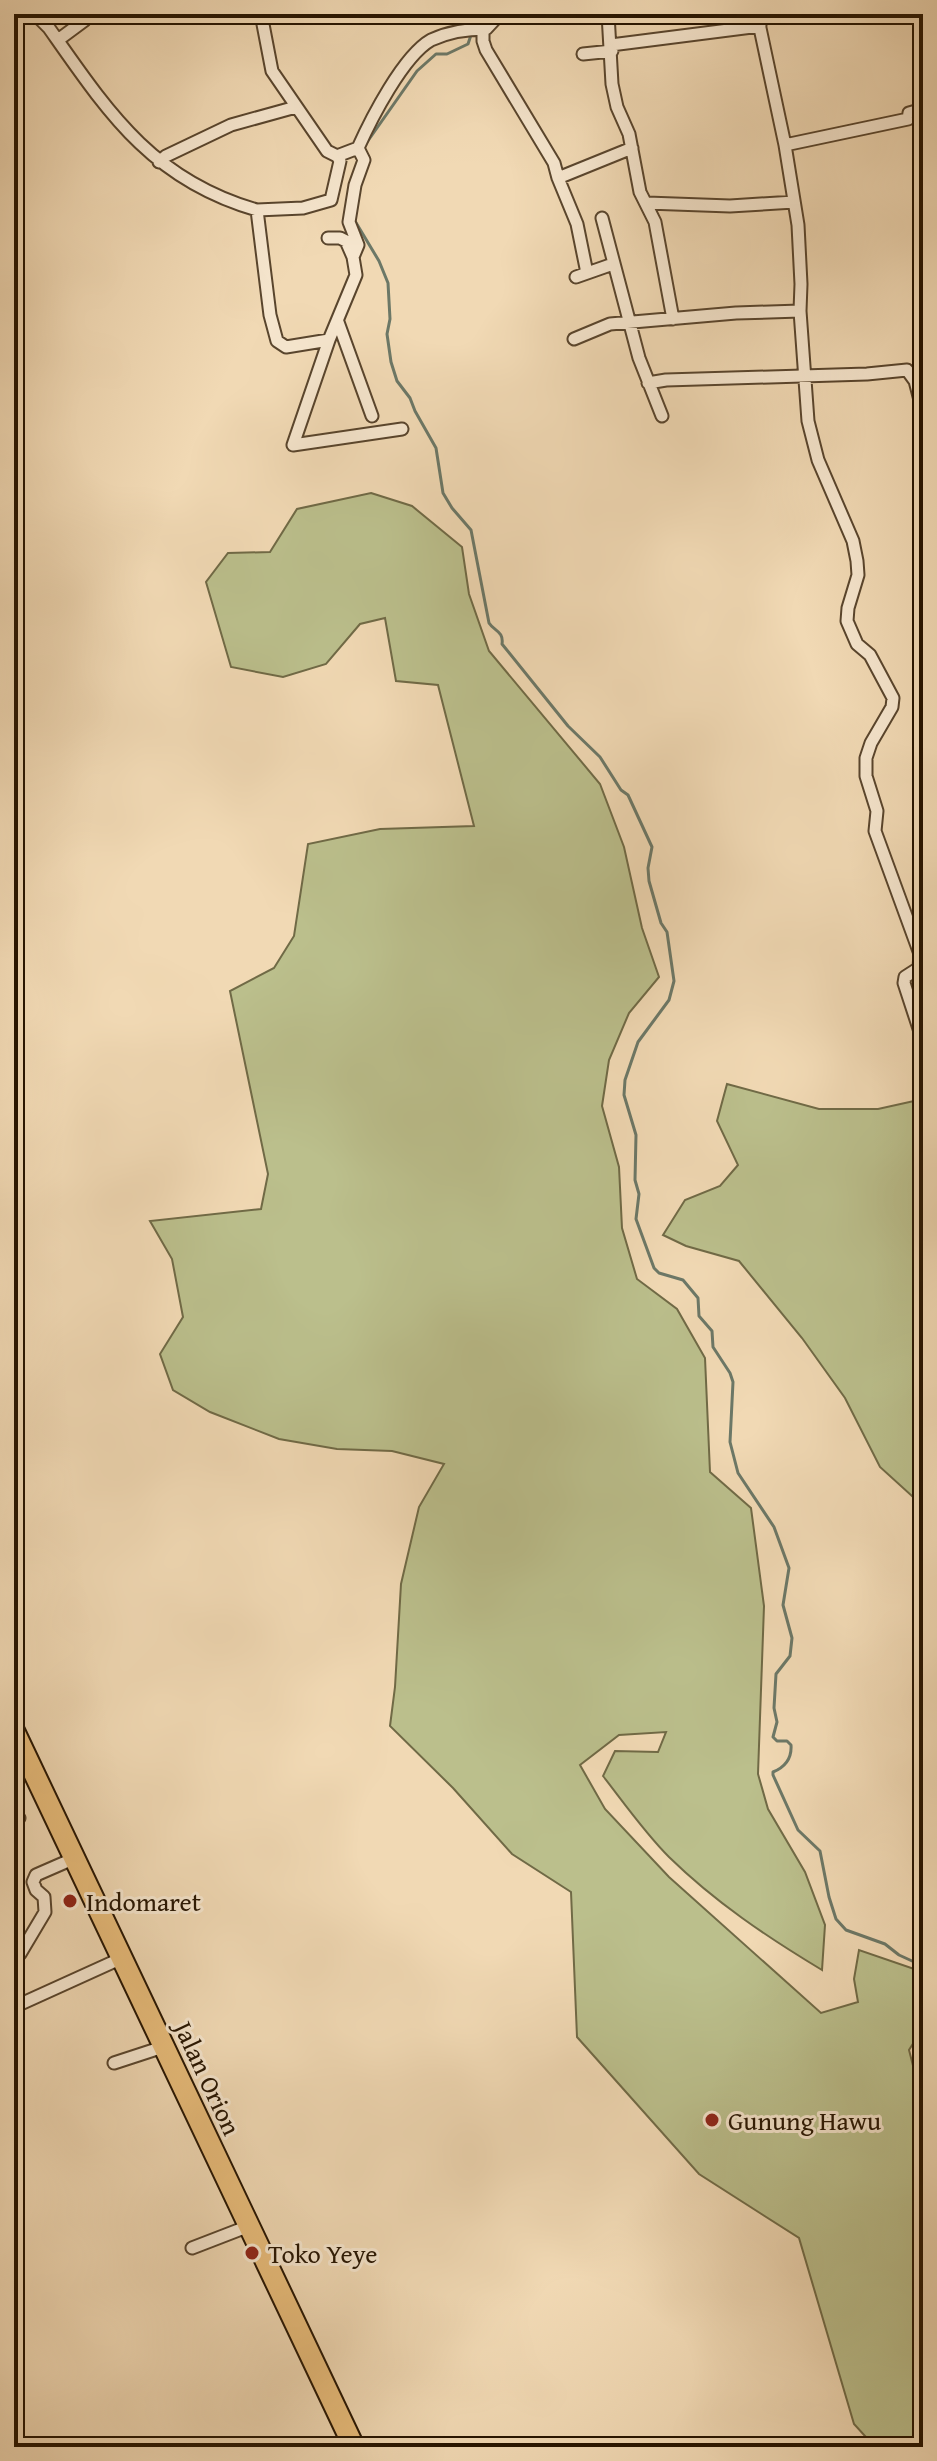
<svg xmlns="http://www.w3.org/2000/svg" width="937" height="2461" viewBox="0 0 937 2461" font-family="'Gentium Book Plus',serif">
<style>
.green{fill:#bbbf8c;stroke:#706a46;stroke-width:2}
.lines{fill:none;stroke-linecap:round;stroke-linejoin:round}
.stream{stroke:#6c7867;stroke-width:3}
.street-casing{stroke:#59452d;stroke-width:15}
.highway-casing{stroke:#261400;stroke-width:24}
.street{stroke:#f6e6ce;stroke-width:11}
.highway{stroke:#e8bc7a;stroke-width:20}
.poi-dot{fill:#8f2418;stroke:#f6e6ce;stroke-width:3}
.labels{text-anchor:middle;dominant-baseline:central;stroke-width:6;stroke-linejoin:round;paint-order:stroke}
.poi-label{font-size:26px;fill:#261400;stroke:#f6e6ce;text-anchor:start}
.street-label{font-size:26px;fill:#261400;stroke:#f6e6ce}
</style>
<rect width="100%" height="100%" fill="#f1d9b4"/>
<filter id="stains"><feTurbulence type="fractalNoise" baseFrequency=".0025" numOctaves="4"/><feColorMatrix values="0 0 0 0 .2 0 0 0 0 .09 0 0 0 0 .02 0 0 0 .5 -.17"/></filter>
<radialGradient id="worn" r=".72"><stop offset=".6" stop-color="#630" stop-opacity="0"/><stop offset="1" stop-color="#630" stop-opacity=".3"/></radialGradient>
<path class="green" d="M371 493 412 506 462 547 469 594 489 651 600 784 624 847 642 928 659 977 629 1013 609 1060 602 1106 619 1167 622 1228 637 1279 677 1309 705 1358 710 1472 751 1508 764 1606 758 1774 768 1809 805 1872 825 1925 822 1970C767 1937 715 1902 669 1857 645 1833 624 1803 603 1776L615 1751 658 1752 666 1732 619 1735 580 1765 605 1809 669 1877 821 2013 858 2002 854 1979 859 1950 923 1972V2028L909 2050 923 2105V2447H875L854 2424 799 2238 699 2174 577 2037 571 1892 512 1854 453 1788 390 1726 395 1687 401 1584 419 1507 444 1464 392 1451 337 1449 279 1439 210 1412 173 1390 160 1354 183 1317 172 1259 150 1221 261 1209 268 1174 230 991 274 968 294 936 308 844 380 829 474 826 438 685 396 681 385 618 360 624 326 664 283 677 231 667 206 582 228 553 270 552 297 509Z
M727 1084 819 1109H878L923 1099V1506L880 1467 845 1398 802 1338 739 1261 686 1246 663 1235 685 1200 720 1186 738 1165 717 1121Z"/>
<g class="lines">
<path class="stream" d="M477 25 484 14
M365 145 417 71 436 54H447L468 44 471 35
M355 221 379 261 388 283 390 319 387 334 391 362 397 381 410 398 415 411 436 448 443 493 452 508 471 530 489 623C494 631 504 631 502 644L568 726 600 757 621 790 628 795 652 847 648 868 649 881 661 923 667 932 674 981 669 1000 638 1042 625 1080 624 1095 636 1135 635 1180 639 1194 636 1219 654 1268 659 1273 683 1280 698 1298 699 1316 712 1331 713 1347 730 1373 733 1382 730 1442 738 1473 774 1527 789 1568 783 1605 792 1638 790 1656 776 1674 774 1708 777 1722 773 1737 777 1741H787L791 1745C792 1759 785 1767 773 1772V1775L798 1830 820 1851 829 1897 836 1919 846 1930 885 1944 899 1955 923 1966"/>
<defs>
<path id="street" d="M35 14 49 28C108 112 152 180 257 210L270 315 277 341 286 347 329 340
M261 14 272 71 327 151 337 156 358 148C371 119 403 56 431 40 448 32 468 29 486 29L500 14
M608 14 612 84 617 107 629 134 640 192 655 222 673 319
M757 14 785 145 798 225 801 284 800 311 808 421 818 460 853 541 857 561 858 575 848 608 847 621 857 644 870 655 893 698 892 707 871 743 866 758V776L877 811 875 831 920 954 919 968 905 977 904 983 923 1041
M483 29V41L486 50 554 163 558 178 577 224 587 273
M58 40 85 20 87 14
M611 45 760 26
M583 54 612 51
M785 145 908 119 909 113 923 109
M159 162 166 156 231 125 296 107
M558 178 632 148
M647 203 730 206 794 202
M257 210 303 208 331 200 340 161 337 156
M602 218 639 358 662 416
M328 238H340L346 241 353 257 356 275 329 340 293 445 402 429
M353 257 358 245 349 222 355 185 364 160 358 148
M576 277 613 264
M338 322 372 416
M574 339 610 324 736 313 800 311
M648 383 666 380 867 374 907 370 915 381 923 412
M14 1820 19 1818
M15 1954H20L45 1912 44 1897 36 1890 33 1882 36 1875 75 1858
M14 2007 122 1958
M114 2063 166 2046
M192 2248 249 2226"/>
<path id="highway" d="M14 1731 354 2447"/>
</defs>
<use href="#street" class="street-casing"/>
<use href="#highway" class="highway-casing"/>
<use href="#street" class="street"/>
<use href="#highway" class="highway"/>
</g>
<g class="poi-dot">
<circle cx="70" cy="1901" r="8"/>
<circle cx="712" cy="2120" r="8"/>
<circle cx="252" cy="2253" r="8"/>
</g>
<g class="labels">
<g class="poi-label">
<text x="86" y="1901">Indomaret</text>
<text x="728" y="2120">Gunung Hawu</text>
<text x="268" y="2253">Toko Yeye</text>
</g>
<g class="street-label">
<text transform="translate(208 2078) rotate(65)">Jalan Orion</text>
</g>
</g>
<rect width="937" height="2461" fill="none" stroke="#f1d9b4" stroke-width="48"/>
<rect x="16" y="16" width="905" height="2429" fill="none" stroke="#261400" stroke-width="4"/>
<rect x="24" y="24" width="889" height="2413" fill="none" stroke="#261400" stroke-width="2"/>
<rect width="100%" height="100%" filter="url(#stains)"/>
<rect width="100%" height="100%" fill="url(#worn)"/>
</svg>
